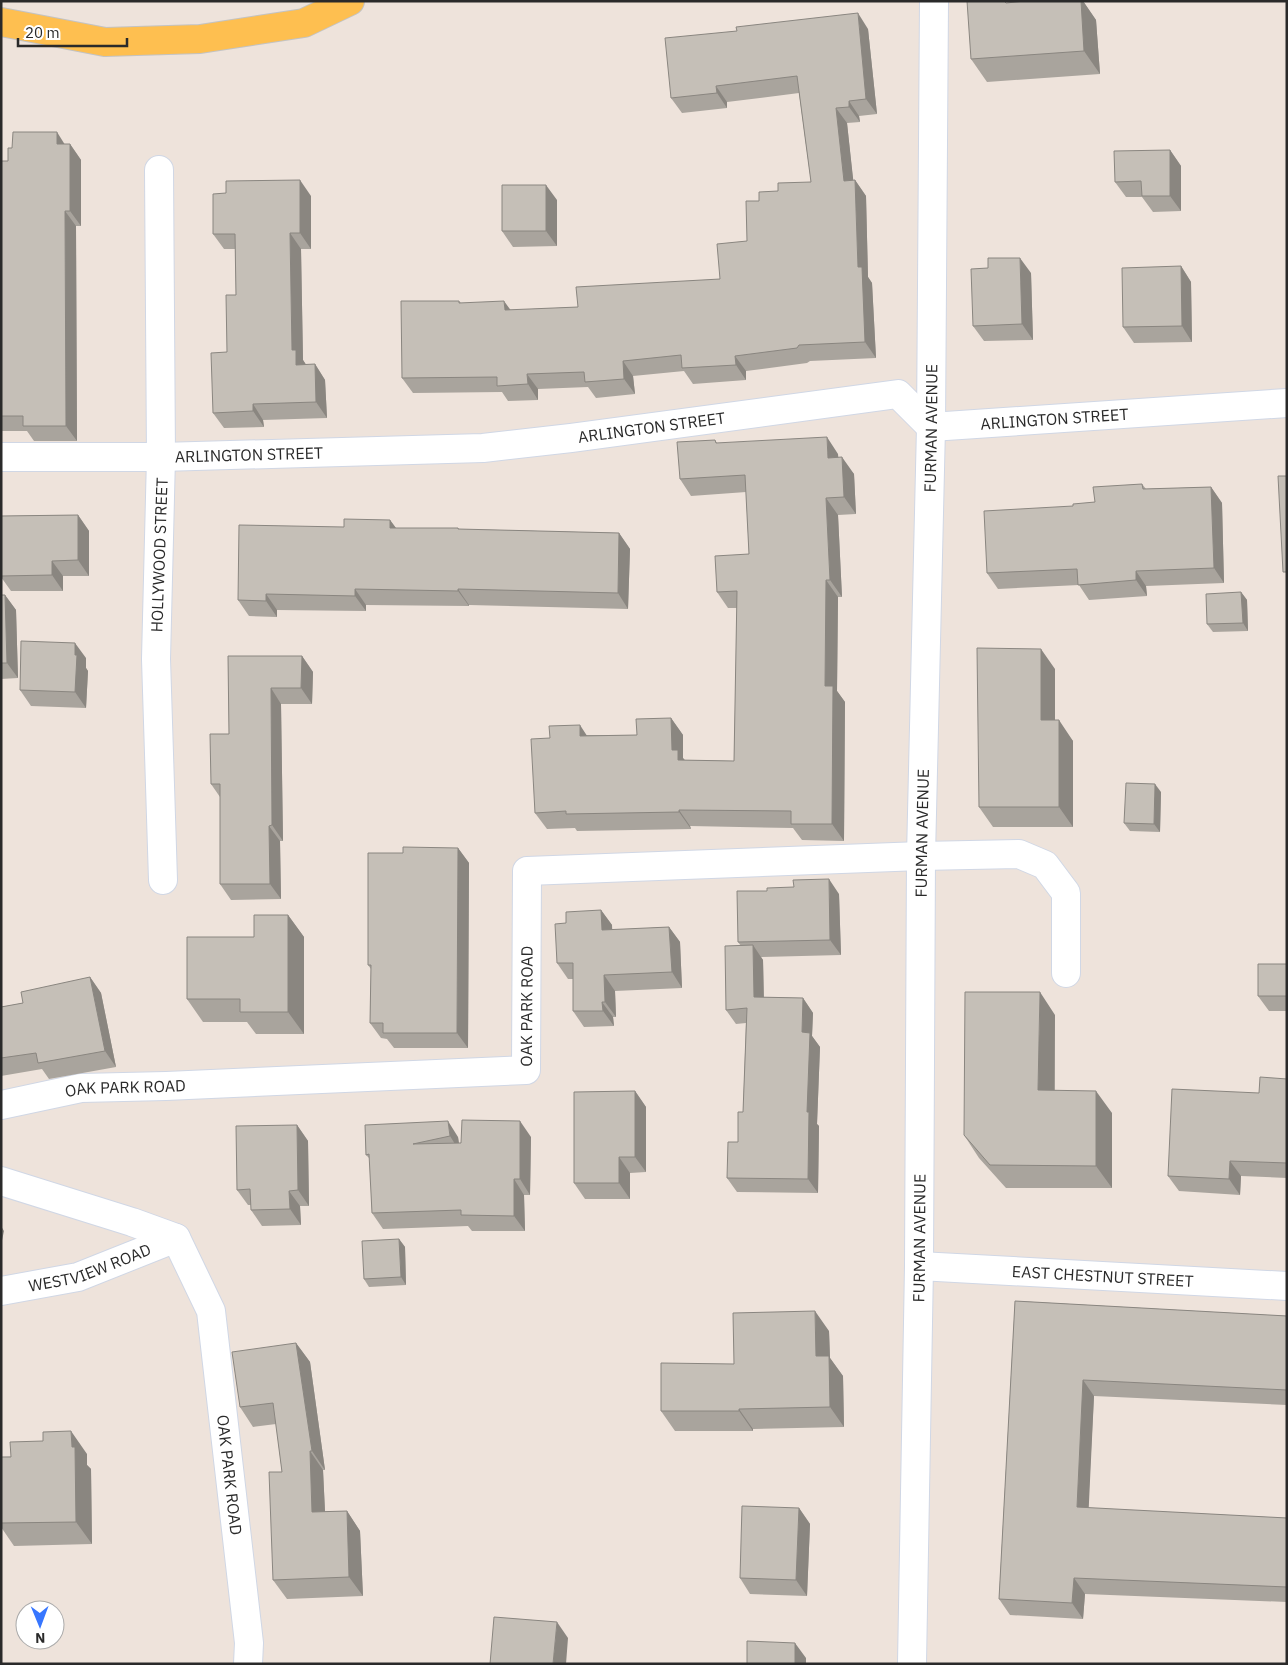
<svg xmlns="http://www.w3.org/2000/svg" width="1288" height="1665" viewBox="0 0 1288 1665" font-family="'IBM Plex Sans',sans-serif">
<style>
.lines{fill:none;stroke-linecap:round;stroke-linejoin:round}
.minor-casing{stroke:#d0d7e5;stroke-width:30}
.major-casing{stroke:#c3c3c3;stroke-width:30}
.minor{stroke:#fff;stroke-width:28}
.major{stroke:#febf50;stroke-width:28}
.wall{fill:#a9a49d}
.shaded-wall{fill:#8a8680}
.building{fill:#c5bfb7;stroke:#8a8680}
.labels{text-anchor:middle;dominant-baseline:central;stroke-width:5;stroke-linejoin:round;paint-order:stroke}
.street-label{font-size:16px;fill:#2a2a2a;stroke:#fff}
</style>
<rect width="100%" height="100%" fill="#eee3db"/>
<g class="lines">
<defs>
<g id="minor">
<path d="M159 170 161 457 156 659 163 880"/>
<path id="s1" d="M1 457H161L483 448 571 438 898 394 931 427 1287 403"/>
<path id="s2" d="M1 1105 81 1088 166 1086 526 1070 527 871 921 856 1019 854 1045 865 1066 893V973"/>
<path id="s3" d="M1 1181 132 1222 176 1238 211 1311 249 1643 248 1664"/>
<path id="s4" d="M919 1266 1287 1286"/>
<path id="s5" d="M1 1291 78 1277 176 1238"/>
<path id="s6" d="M912 1664 919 1266 921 856 931 427 934 1"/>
</g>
<path id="major" d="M1 22 105 42 200 39 304 23 350 1"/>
</defs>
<use href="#minor" class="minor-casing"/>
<use href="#major" class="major-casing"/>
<use href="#minor" class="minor"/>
<use href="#major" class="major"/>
</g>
<path class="wall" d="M1025 1H1083L1096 20 1100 74 987 82 971 59 1006 3Z
M868 29 877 114 859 116 860 122 847 123 853 180H855L866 196 868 277 872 283 876 358 810 361 807 363 746 371V380L693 384 684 371 633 376 635 394 596 398 588 387 538 389V400L508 401 502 392 413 393 402 378 459 301 461 303 510 310 578 307 720 279 747 241 759 201 778 191 811 182 799 93 727 102V108L682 113 671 98Z
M65 144H70L81 160V226H76L77 441H34L27 431H1V161H8Z
M1170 150 1181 166V211L1153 212 1142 197H1126L1115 182Z
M311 196V249H301L303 360 306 365 315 364 325 380 327 418 263 420 264 427 224 428 213 413 227 352 236 295 235 249H224L213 234Z
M557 200V246L513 247 502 231Z
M1181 266 1191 282 1192 342 1134 343 1123 327Z
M1031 273 1033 340 984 341 973 326Z
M715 440 717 443 838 454V457L854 474 856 514 838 515 842 597H838L837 691 845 702 844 841 802 840 793 828 690 826 691 829 577 831 575 828 547 829 535 813 550 738 587 735H637L671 718 683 735V758L685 760 734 761 737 608H728L717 592 749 554 746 492 691 496 680 479Z
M1142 484 1146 489 1211 487 1222 503 1224 583 1146 586 1147 596 1089 600 1079 585 998 589 987 573 1073 506 1095 502Z
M78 515 89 531V576H63V591H11L1 577V516Z
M390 520 396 528H458L459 529 619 533 630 549 628 609 469 605V606L366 605V611L277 610V617L249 616 238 600 344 527Z
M1241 592 1247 600 1248 631 1213 632 1207 624Z
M1 595H5L16 610 18 678 1 679Z
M228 656H302L313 672 312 704H281L283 841H280L281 899 231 900 220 884V797L211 784 229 734Z
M86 658V668L88 671 86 708 31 706 20 690Z
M1055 669V720L1073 741V827H993L979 807Z
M1161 792 1160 832 1130 831 1124 823Z
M458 848 469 863 468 1048H394L387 1039 381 1038 370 1023 371 969 368 965 403 853Z
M839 894 841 955 761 957 763 960 764 997 803 998 813 1013 812 1036 820 1047 817 1124 819 1126 818 1193 737 1192 727 1178 738 1142 743 1112 746 1023 736 1024 726 1010 741 946 738 942Z
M601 910 612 925V930L669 927 680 942 682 988 615 991 616 1017H613L614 1026 584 1027 573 1011V979H568L557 963 566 923Z
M288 915 304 937V1034H256L247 1022H203L187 999 254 937Z
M1287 964V1011H1269L1258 996Z
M90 977 101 993 116 1067 49 1079 42 1069 1 1076V1007L23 1003Z
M1055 1015V1090L1112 1113V1188H1006L979 1158 964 1135Z
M1287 1079V1178L1241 1176 1240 1195 1179 1191 1168 1176 1259 1093Z
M635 1091 646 1107V1172L630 1173V1199H585L574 1183Z
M297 1125 308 1141 309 1206H300L301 1225 262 1226 251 1210V1205H248L237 1190Z
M365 1125 458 1137 459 1143 531 1137 530 1195H524L525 1231H472L468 1226 383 1229 372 1213 370 1159 366 1155Z
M399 1239 405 1247 406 1285 369 1287 364 1279Z
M1015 1301 1287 1316V1405L1094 1396 1088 1508 1287 1518V1602L1085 1594 1083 1619 1010 1615 999 1599Z
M829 1331 830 1358 843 1376 844 1427 753 1429V1431H675L661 1411 734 1364Z
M296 1343 310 1362 325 1470H323L325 1512 347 1511 360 1531 363 1596 287 1599 273 1580 282 1472 276 1424 253 1427 240 1407Z
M87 1454V1465L91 1469 92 1544 14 1546 1 1527V1457Z
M799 1508 810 1524 807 1596 750 1594 740 1578Z"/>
<path class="shaded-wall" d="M1081 1H1083L1096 20 1100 74 1084 51Z
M858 13 868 29 877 114 866 99Z
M716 86 727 102V108L717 93Z
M849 101 859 116 860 122 849 107Z
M836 108 847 123 855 196 844 181Z
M57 132 67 148 57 144Z
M70 144 81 160V226L70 211Z
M1170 150 1181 166V211L1170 196Z
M300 180 311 196V249L300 233Z
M855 180 866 196 868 277 872 283 876 358 865 342 858 267Z
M546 185 557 200V246L546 231Z
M65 211 76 226 77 441 66 426Z
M290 233 301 249 303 360 307 366 296 365 292 350Z
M1020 258 1031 273 1033 340 1022 324Z
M1181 266 1191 282 1192 342 1182 326Z
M504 301 515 316 505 310Z
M735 356 746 371V380L736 365Z
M623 361 633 376 635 394 624 379Z
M315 364 325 380 327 418 316 402Z
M527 374 538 389V400L528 384Z
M253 404 263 420 264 427 253 411Z
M827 437 838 454 840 474 828 458Z
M842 457 854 474 856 514 844 497Z
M1211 487 1222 503 1224 583 1214 568Z
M826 498 838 515 842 597 830 580Z
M78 515 89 531V576L78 560Z
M390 520 401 535 390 528Z
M619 533 630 549 628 609 618 593Z
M52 561 63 576V591L52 575Z
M1136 571 1146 586 1147 596 1136 580Z
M826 580 838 597 837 691 845 702 844 841 832 824 825 686Z
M355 589 366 605V611L355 596Z
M458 589 469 605V606L458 591Z
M1241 592 1247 600 1248 631 1243 623Z
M266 594 277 610V617L266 601Z
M5 595 16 610 18 678 7 663Z
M75 643 86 658V668L88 671 86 708 75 692Z
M1041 649 1055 669V741L1041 720Z
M302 656 313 672 312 704 301 688Z
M271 688 281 704 283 841 272 825Z
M671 718 683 735V758L689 767 678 760 672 750Z
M1059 720 1073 741V827L1059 807Z
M580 725 591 742 580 736Z
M1155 784 1161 792 1160 832 1154 824Z
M679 810 690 826 691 829 679 812Z
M269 826 280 841 281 899 270 884Z
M458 848 469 863 468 1048 457 1033Z
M829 879 839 894 841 955 830 940Z
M601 910 612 925 613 946 602 930Z
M288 915 304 937V1034L288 1012Z
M669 927 680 942 682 988 672 972Z
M753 945 763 960 764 1011 754 997Z
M604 975 615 991 616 1017 605 1002Z
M90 977 101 993 116 1067 105 1051Z
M1040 992 1055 1015 1054 1113 1038 1090Z
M803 998 813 1013 812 1036 820 1047 817 1124 819 1126 818 1193 808 1179 807 1112 802 1032Z
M602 1002 613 1017 614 1026 603 1011Z
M635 1091 646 1107V1172L635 1157Z
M1096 1091 1112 1113V1188L1096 1166Z
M448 1121 458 1137 460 1152 450 1136Z
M520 1121 531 1137 530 1195 520 1179Z
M297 1125 308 1141 309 1206 298 1190Z
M619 1157 630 1173V1199L619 1183Z
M1230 1161 1241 1176 1240 1195 1229 1179Z
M514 1179 524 1195 525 1231 514 1216Z
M289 1191 300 1206 301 1225 290 1209Z
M1 1226 4 1231 1 1245Z
M399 1239 405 1247 406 1285 401 1277Z
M815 1311 829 1331 830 1358 843 1376 844 1427 830 1407 816 1356Z
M296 1343 310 1362 325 1470 312 1451Z
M1083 1380 1094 1396 1088 1523 1077 1507Z
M739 1409 753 1429V1431L739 1411Z
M71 1431 87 1454V1465L91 1469 92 1544 76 1522Z
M310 1451 323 1470 326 1532 312 1512Z
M799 1508 810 1524 807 1596 796 1580Z
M347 1511 360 1531 363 1596 349 1577Z
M1074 1578 1085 1594 1083 1619 1072 1603Z
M557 1622 568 1638 566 1664H553Z
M795 1643 806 1658V1664H795Z"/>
<path class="building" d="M967 1H1004L1006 3 1025 1H1081L1084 51 971 59Z
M858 13 866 99 849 101V107L836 108 844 181 855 180 858 267H862L865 342 799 345 797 348 735 356 736 365 682 368 681 355 623 361 624 379 585 382 584 372 527 374 528 384 497 386V377L402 378 401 301H459V303L504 301 505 310 578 307 576 287 720 279 717 244 747 241 746 201H759V192L778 191V183L811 182 797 76 716 86 717 93 671 98 665 38 737 31 736 27Z
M13 132H57V144H70V211H65L66 426H23V416H1V161H8V148H12Z
M1170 150V196H1142L1141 181 1115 182 1114 151Z
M300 180V233H290L292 350H296V365L315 364 316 402 253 404V411L213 413 211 353 227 352 226 295H236L235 234H213V194L226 193V181Z
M502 185H546V231H502Z
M988 258H1020L1022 324 973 326 971 269 988 268Z
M1181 266 1182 326 1123 327 1122 268Z
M827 437 828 458 842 457 844 497 826 498 830 580H826L825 686H833L832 824H791V811L679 810V812L566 814V811L535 813 531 739 550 738 549 726 580 725V736L637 735 636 719 671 718 672 750H678V760L734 761 737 591 717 592 715 556 749 554 745 475 680 479 677 442 715 440 716 443Z
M1278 476H1287V572H1283Z
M1142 484 1143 489 1211 487 1214 568 1136 571V580L1078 585 1077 569 987 573 984 511 1073 506V504L1095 502 1093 487Z
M78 515V560L52 561V575L1 576V516Z
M344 519 390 520V528H458V529L619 533 618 593 458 589V591L355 589V596L266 594V601L238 600 239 525 344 527Z
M1241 592 1243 623 1207 624 1206 594Z
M1 595H5L7 663H1Z
M21 641 75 643V655H77L75 692 20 690Z
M977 648 1041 649V720H1059V807H979Z
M228 656H302L301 688H271L272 825 269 826 270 884H220V784H211L210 734H229Z
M1126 783 1155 784 1154 824 1124 823Z
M403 847 458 848 457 1033H383V1023H370L371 965H368V853H403Z
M829 879 830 940 738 942 737 891H767V888L794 887 793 880Z
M601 910 602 930 669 927 672 972 604 975 605 1002H602L603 1011H573V963H557L555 924 566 923V912Z
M254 915H288V1012H240V999H187V937H254Z
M753 945 754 997 803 998 802 1032 810 1033 807 1112H809L808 1179 727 1178 728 1142H738V1112H743L747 1008 726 1010 725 946Z
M1258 964H1287V996H1258Z
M90 977 105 1051 38 1063 36 1053 1 1058V1007L23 1003 21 992Z
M965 992H1040L1038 1090 1096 1091V1166L990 1165 964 1135Z
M1260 1077 1287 1079V1163L1230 1161 1229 1179 1168 1176 1172 1089 1259 1093Z
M635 1091V1157H619V1183H574V1092Z
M462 1120 520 1121V1179H514V1216L461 1215V1210L372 1213 369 1154 366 1155 365 1125 448 1121 450 1136 413 1144 461 1143Z
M297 1125 298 1190 289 1191 290 1209 251 1210 250 1189 237 1190 236 1126Z
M399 1239 401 1277 364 1279 362 1241Z
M1015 1301 1287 1316V1390L1083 1380 1077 1507 1287 1518V1587L1074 1578 1072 1603 999 1599Z
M815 1311 816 1356H829L830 1407 739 1409V1411H661V1363L734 1364 733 1313Z
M296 1343 312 1451H310L312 1512 347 1511 349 1577 273 1580 269 1472H282L273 1403 240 1407 232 1352Z
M71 1431 72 1447H75L76 1522 1 1523V1457H11L10 1442 43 1441V1432Z
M742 1506 799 1508 796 1580 740 1578Z
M494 1617 557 1622 553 1664H490Z
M747 1641 795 1643V1664H747Z"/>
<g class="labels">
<g class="street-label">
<text stroke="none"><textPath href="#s1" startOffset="1071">ARLINGTON STREET</textPath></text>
<text stroke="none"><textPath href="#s1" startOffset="652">ARLINGTON STREET</textPath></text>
<text stroke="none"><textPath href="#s6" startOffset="1236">FURMAN AVENUE</textPath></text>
<text stroke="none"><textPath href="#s1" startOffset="248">ARLINGTON STREET</textPath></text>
<text transform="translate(159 555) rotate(-88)">HOLLYWOOD STREET</text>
<text stroke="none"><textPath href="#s6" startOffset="831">FURMAN AVENUE</textPath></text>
<text stroke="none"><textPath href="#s2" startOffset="591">OAK PARK ROAD</textPath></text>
<text stroke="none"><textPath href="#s2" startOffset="126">OAK PARK ROAD</textPath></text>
<text stroke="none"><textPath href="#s6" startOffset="426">FURMAN AVENUE</textPath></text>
<text stroke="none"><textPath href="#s5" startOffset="92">WESTVIEW ROAD</textPath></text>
<text stroke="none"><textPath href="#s4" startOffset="184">EAST CHESTNUT STREET</textPath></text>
<text stroke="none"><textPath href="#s3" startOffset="430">OAK PARK ROAD</textPath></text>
</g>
</g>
<rect width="1288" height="1665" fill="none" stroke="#2a2a2a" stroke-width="5"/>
<g transform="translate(40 1625) rotate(179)"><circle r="24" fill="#ffffff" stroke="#aaaaaa"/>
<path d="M0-4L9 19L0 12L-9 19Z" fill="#3776ff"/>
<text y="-8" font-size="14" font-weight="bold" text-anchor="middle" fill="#2a2a2a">N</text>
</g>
<path d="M18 38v8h109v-8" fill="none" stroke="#2a2a2a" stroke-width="2.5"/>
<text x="25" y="38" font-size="15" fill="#2a2a2a" stroke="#ffffff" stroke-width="4" paint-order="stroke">20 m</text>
</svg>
